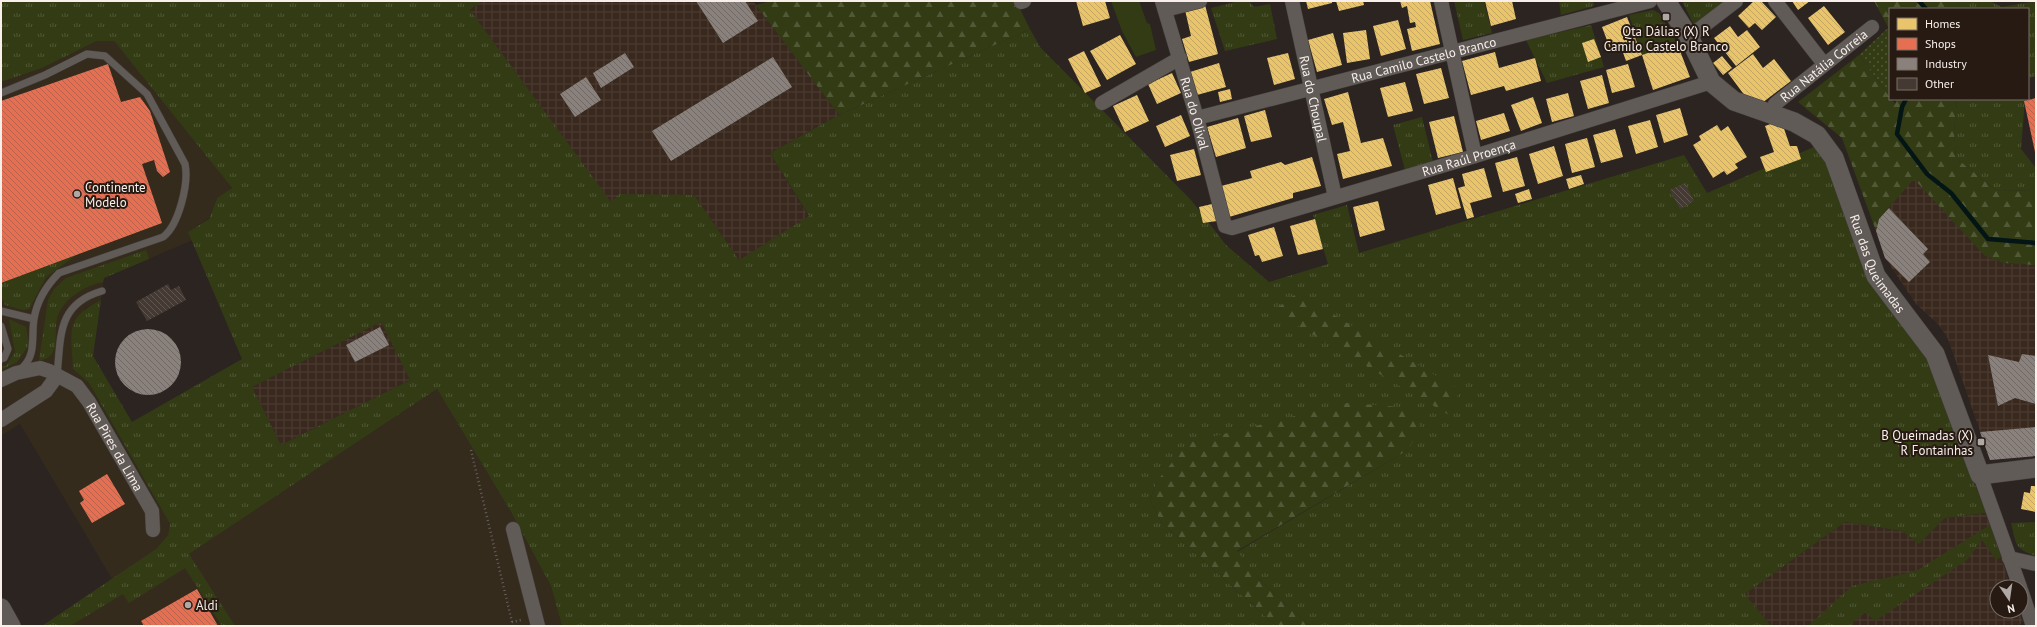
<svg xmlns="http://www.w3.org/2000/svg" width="2037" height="627" viewBox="0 0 2037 627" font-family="'PT Sans',sans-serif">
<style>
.commercial{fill:#342b1d}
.industrial{fill:url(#industrial-grid)}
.grass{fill:url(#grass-tufts);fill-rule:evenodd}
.forest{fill:url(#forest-firs)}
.park{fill:#333b14}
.garden{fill:url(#garden-dots)}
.homes{fill:url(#homes-back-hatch)}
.shops{fill:url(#shops-back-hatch)}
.industry{fill:url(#industry-back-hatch)}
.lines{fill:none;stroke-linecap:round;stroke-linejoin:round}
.stream{stroke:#041516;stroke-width:4.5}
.building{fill:url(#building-back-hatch)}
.lane-casing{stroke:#443f3b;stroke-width:8}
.street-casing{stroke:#443f3b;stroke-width:15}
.secondary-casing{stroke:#443f3b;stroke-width:20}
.path{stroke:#67615e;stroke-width:2.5;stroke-dasharray:1 3;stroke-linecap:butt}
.lane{stroke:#615b58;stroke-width:7}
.street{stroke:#615b58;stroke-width:14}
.secondary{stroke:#615b58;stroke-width:19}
.poi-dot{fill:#b0a8a4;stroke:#261a13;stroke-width:1.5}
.labels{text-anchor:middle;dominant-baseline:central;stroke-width:4;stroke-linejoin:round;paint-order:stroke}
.poi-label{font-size:13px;fill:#f8efea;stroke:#261a13;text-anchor:start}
.street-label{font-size:13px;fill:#f8efea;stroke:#261a13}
</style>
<defs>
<pattern id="industrial-grid" width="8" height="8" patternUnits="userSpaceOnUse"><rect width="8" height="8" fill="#39281e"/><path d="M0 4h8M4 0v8" fill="none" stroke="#4d3d34"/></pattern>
<pattern id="grass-tufts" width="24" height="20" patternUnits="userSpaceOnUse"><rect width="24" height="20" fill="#333b14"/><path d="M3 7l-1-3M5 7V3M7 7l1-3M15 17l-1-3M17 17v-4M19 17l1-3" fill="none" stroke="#515836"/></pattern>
<pattern id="forest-firs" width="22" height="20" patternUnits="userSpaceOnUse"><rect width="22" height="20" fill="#333b14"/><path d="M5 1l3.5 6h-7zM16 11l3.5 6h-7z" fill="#515836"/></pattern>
<pattern id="garden-dots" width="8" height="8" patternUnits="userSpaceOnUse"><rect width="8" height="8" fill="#333b14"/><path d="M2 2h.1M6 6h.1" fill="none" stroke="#515836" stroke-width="1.8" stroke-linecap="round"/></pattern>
<pattern id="homes-back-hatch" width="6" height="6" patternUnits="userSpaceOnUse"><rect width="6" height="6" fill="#e9c46a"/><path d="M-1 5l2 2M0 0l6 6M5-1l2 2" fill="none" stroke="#c1a561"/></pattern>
<pattern id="shops-back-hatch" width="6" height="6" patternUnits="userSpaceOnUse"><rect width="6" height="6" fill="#e76f51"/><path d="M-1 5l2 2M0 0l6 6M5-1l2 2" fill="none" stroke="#b8634e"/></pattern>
<pattern id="industry-back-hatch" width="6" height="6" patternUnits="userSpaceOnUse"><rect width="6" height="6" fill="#8a817c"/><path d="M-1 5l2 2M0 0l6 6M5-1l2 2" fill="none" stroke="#706a66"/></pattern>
<pattern id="building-back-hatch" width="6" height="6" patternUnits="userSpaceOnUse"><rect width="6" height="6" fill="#453a33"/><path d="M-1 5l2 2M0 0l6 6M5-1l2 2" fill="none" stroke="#615751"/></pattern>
</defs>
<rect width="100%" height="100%" fill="#2b2421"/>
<path class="commercial" d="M97 41H114L232 188 217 198 209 218 188 232 193 240 104 278 101 300 85 308 73 354V369L89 383 170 524 168 535 156 549 189 554 437 389 511 512 551 586 562 626H42L112 579 20 424 1 436V82L42 68Z"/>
<path class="industrial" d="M481 1H753L839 115 770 153 809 217 739 260 694 195 611 203 470 10Z
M1914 178 1985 256 2003 263 2036 265V456L1990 460 1948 339 1939 325 1916 304 1885 258 1876 231 1879 219Z
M381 322 410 380 281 445 252 387Z
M1986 513 2011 587H1997V611H2019L2023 622 2018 626H1771L1745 594 1845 522 1902 531 1919 544 1945 518Z"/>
<path class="grass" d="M1 1H481L470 10 611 202 619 194 694 195 739 260 809 216 770 153 839 115 1030 29 1040 47 1191 200 1226 245 1269 282 1328 264 1313 215 1347 205 1359 253 1684 155 1707 193 1814 147 1824 156 1925 355 1986 513 1945 518 1919 544 1902 531 1845 522 1745 594 1771 626H1310L1260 580 1237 552 1408 450 1157 481 1150 500 1161 522 1276 626H562L551 586 511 512 437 389 189 554 235 626H222L185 568 129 603 123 594 70 626H42L156 549 168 535 170 524 89 383 73 369C72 333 63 319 101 300L93 356 132 422 242 359 188 232 209 219 217 198 232 188 114 41H97L42 68 1 82ZM381 322 410 380 281 445 252 387Z
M1239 1H1249L1254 7 1270 4 1277 39 1225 51 1211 8Z
M1454 1H1484L1492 33 1463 40Z
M1559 1H1593L1594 6 1561 15Z
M1682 1H1724L1694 25Z
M1956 1H1990L2002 7 2036 1V76L2028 78V9H1961Z
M1653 10 1659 13 1677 43 1642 55 1629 15Z
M1591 25 1604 67 1547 83 1526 40Z
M1957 99H2025L2021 149 2036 168V190L1997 191 1956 158 1954 131Z
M1422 117 1433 162 1405 170 1393 125Z
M146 250 149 259 104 278 103 282C85 285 61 300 57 319 54 330 59 348 50 356 48 358 42 360 39 361L48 300 54 289 66 278Z
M79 253 46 277 29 309 23 310 5 305 1 296V283Z
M9 319 26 327 29 345 17 362 1 370V367L6 366 15 352Z
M2036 522V556C2014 549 2016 543 2011 523Z
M1990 525 2001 557 1996 560 1982 540 1967 560 1875 621 1865 612 1849 626H1808L1852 586 1916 571Z"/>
<path class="forest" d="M771 1H1016L1030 29 839 115 756 5Z
M1874 1H1956L1961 9H1890V26L1888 27Z
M1859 55 1895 104 1897 99H1957L1954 131 1956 158 1997 191 2036 190V265L2003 263 1985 256 1914 179 1879 219 1876 231 1842 138 1798 102Z
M1297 293 1460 390 1449 415 1273 311Z
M1347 403 1414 408 1420 429 1408 450 1237 551 1260 580 1310 626H1276L1161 522 1150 500 1157 481 1188 443Z"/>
<path class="park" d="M1111 1H1139L1147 23 1150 24 1156 50 1136 57 1122 31Z"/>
<path class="garden" d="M1890 26V97L1859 55Z"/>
<path class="homes" d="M1076 1H1105L1110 18 1083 26Z
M1306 1H1332V3L1308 9Z
M1336 1H1363L1364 5 1339 11Z
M1400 1H1430L1440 44 1412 51 1407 29 1416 27 1415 22 1410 23 1407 6 1402 8Z
M1485 1H1512L1516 19 1491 26Z
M1754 1H1761L1776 17 1762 30 1755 23 1749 28 1738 16Z
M1792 1H1810L1798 10Z
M1205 5 1218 54 1189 62 1182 39 1191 36 1185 10Z
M1824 6 1845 32 1828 45 1808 18Z
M1627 17 1642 55 1626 61 1621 47 1611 51 1602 27Z
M1398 20 1406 49 1381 56 1373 26Z
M1730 26 1738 37 1747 30 1760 47 1736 66 1714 38Z
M1366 30 1370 59 1347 63 1343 33Z
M1333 33 1342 65 1317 72 1308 40Z
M1120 35 1136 64 1107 80 1090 51Z
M1594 39 1601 57 1588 62 1582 43Z
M1677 43 1690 77 1653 90 1642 55Z
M1084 51 1101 86 1085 93 1068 59Z
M1495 52 1499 68 1535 58 1541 81 1506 91 1504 86 1471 95 1462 61Z
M1288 53 1295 79 1274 85 1267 58Z
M1753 54 1763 68 1774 59 1791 81 1762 103 1745 96 1728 73Z
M1722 56 1732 68 1723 75 1713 63Z
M1219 63 1226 87 1197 95 1190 72Z
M1628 64 1635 87 1612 93 1606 70Z
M1441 68 1449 98 1424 104 1416 74Z
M1172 73 1181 93 1157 104 1148 84Z
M1602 75 1609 103 1588 109 1580 81Z
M1405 82 1413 111 1388 117 1380 88Z
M1230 89 1232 99 1220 102 1218 92Z
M1348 92 1361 143 1383 138 1392 166 1343 179 1337 154 1350 151 1343 122 1332 125 1324 99Z
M1568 93 1574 116 1552 122 1546 99Z
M1137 95 1149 121 1125 132 1113 106Z
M1533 97 1542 123 1521 131 1511 105Z
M1680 108 1688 135 1664 143 1656 115Z
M1265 110 1272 137 1251 142 1244 116Z
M1504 113 1510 131 1481 140 1476 121Z
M1181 115 1190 136 1165 147 1156 126Z
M1454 116 1463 152 1438 158 1429 122Z
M1238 118 1246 148 1216 157 1207 127Z
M1650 120 1658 147 1636 154 1628 126Z
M1781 120 1790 146H1797L1801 159 1766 172 1760 157 1774 152 1765 126Z
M1717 125 1721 131 1728 126 1747 157 1735 164 1738 168 1727 175 1724 171 1713 178 1693 145 1701 140 1699 136Z
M1615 129 1623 157 1601 163 1593 135Z
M1587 138 1595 167 1572 173 1565 144Z
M1554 146 1563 176 1538 184 1529 154Z
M1194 149 1201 175 1177 181 1170 155Z
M1312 157 1321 186 1293 193V198L1229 217 1221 186 1252 178 1250 171 1281 162 1285 165Z
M1517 157 1525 186 1503 192 1495 163Z
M1484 168 1492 197 1470 203 1474 217 1467 219 1458 188 1465 186 1462 174Z
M1581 175 1584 184 1569 189 1566 179Z
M1453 178 1461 208 1436 215 1428 185Z
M1529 189 1532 199 1518 203 1515 194Z
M1378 201 1385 230 1360 237 1353 207Z
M1212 204 1217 221 1203 223 1199 207Z
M1315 219 1323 249 1298 255 1290 226Z
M1274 227 1283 256 1262 262 1259 255 1255 256 1248 235Z
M2031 486H2036V512L2021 509 2024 492 2030 493Z"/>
<path class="shops" d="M108 64 121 102 140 97 150 111 170 172 163 177 157 171 154 160 142 164 162 223 1 283V101Z
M2036 98V152H2035L2024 101Z
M107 474 125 504 92 523 80 503 84 500 79 491Z
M197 589 218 626H144L141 621Z"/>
<path class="industry" d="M696 1H745L758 21 723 43Z
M625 53 634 67 601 88 593 73Z
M773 57 792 87 671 161 652 131Z
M586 77 601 100 575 117 560 94Z
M1889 208 1928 249 1923 254 1930 262 1909 282 1885 258 1876 231 1879 219Z
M380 327 389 345 355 362 346 345Z
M115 362a33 33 0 1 1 66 0a33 33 0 1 1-66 0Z
M2022 354 2036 356V404L2015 398 1998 406 1988 355 2019 362Z
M2036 427V456L1990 460 1980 432Z"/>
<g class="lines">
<path class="stream" d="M1919 1 1926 9
M1906 99 1902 107 1897 134 1927 174 1951 193 1988 239 2036 243"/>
</g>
<path class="building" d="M1685 183 1694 201 1680 209 1670 190Z
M168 284 171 290 179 286 186 300 147 321 136 302Z"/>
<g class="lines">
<defs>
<path id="lane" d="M1 93 45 75 87 54 105 56 147 94 185 164C189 183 179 225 163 237L59 273C46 286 37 300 34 319 31 338 37 355 21 369
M1 311 34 319
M1 326 8 349 4 358 1 359
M57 376C61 336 57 304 102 291"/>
<g id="street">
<path id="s1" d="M1162 1 1197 118 1225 226 1232 228 1475 156 1711 82"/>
<path id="s2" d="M1292 1 1335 197"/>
<path d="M1441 1 1475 156"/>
<path d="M1775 1 1824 64"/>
<path d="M1021 2 1024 1"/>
<path d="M1165 10 1200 1"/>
<path d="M1689 37 1736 1"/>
<path d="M1102 103 1180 58"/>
<path id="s3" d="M1775 104 1872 27"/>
<path id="s4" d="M1197 118 1650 1"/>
<path id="s5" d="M1 380 16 373 40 368 49 371 77 386 89 402 152 511 153 530"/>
<path d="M1 420 46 391 57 376"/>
<path d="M1980 475 2020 587"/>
<path d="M513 529 538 626"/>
<path d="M2009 558 2036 564"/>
<path d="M2021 590 2033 626"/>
</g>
<g id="secondary">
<path id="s6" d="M1666 1 1689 37 1711 82 1734 101 1794 122 1817 135 1834 158 1876 276 1935 354 1980 475 2036 468"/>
<path d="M1 608 11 626"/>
</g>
</defs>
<use href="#lane" class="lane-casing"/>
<use href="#street" class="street-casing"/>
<use href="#secondary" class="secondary-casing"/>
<path class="path" d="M471 450 512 622
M513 626 512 622 521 620"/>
<use href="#lane" class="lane"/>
<use href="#street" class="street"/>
<use href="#secondary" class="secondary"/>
</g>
<g class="poi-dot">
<rect x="1662" y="13" width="8" height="8" rx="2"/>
<circle cx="77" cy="194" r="4"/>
<rect x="1977" y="438" width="8" height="8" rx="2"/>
<circle cx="188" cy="605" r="4"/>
</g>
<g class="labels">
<g class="poi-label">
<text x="1666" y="31" text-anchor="middle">Qta Dálias (X) R<tspan x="1666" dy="15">Camilo Castelo Branco</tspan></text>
<text x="85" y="187">Continente<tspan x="85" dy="15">Modelo</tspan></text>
<text x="1973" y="435" text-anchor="end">B Queimadas (X)<tspan x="1973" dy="15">R Fontainhas</tspan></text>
<text x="196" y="605">Aldi</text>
</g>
<g class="street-label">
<text stroke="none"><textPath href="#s4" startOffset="234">Rua Camilo Castelo Branco</textPath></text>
<text stroke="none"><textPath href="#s3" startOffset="62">Rua Natália Correia</textPath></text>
<text stroke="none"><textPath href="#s2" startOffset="100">Rua do Choupal</textPath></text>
<text stroke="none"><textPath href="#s1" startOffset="117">Rua do Olival</textPath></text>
<text stroke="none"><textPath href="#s1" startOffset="488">Rua Raúl Proença</textPath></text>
<text stroke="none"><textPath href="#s6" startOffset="356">Rua das Queimadas</textPath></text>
<text stroke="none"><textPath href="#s5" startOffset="154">Rua Pires da Lima</textPath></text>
</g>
</g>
<rect width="2037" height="627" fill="none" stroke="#f8efea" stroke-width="4"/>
<rect x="1889" y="8" width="140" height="92" fill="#261a13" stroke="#7a6f69"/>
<rect x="1897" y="18" width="20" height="12" fill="#e9c46a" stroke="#7a6f69"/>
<text x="1925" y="28" font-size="12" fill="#f8efea">Homes</text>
<rect x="1897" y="38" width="20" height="12" fill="#e76f51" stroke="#7a6f69"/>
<text x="1925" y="48" font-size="12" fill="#f8efea">Shops</text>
<rect x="1897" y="58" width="20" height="12" fill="#8a817c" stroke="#7a6f69"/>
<text x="1925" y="68" font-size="12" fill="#f8efea">Industry</text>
<rect x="1897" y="78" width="20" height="12" fill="#453a33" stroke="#7a6f69"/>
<text x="1925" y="88" font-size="12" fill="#f8efea">Other</text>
<g transform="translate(2009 599) rotate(167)"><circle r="19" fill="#261a13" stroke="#7a6f69"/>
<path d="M0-3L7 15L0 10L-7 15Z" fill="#b0a8a4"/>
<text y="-6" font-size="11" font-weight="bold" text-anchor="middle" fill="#f8efea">N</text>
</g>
</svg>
